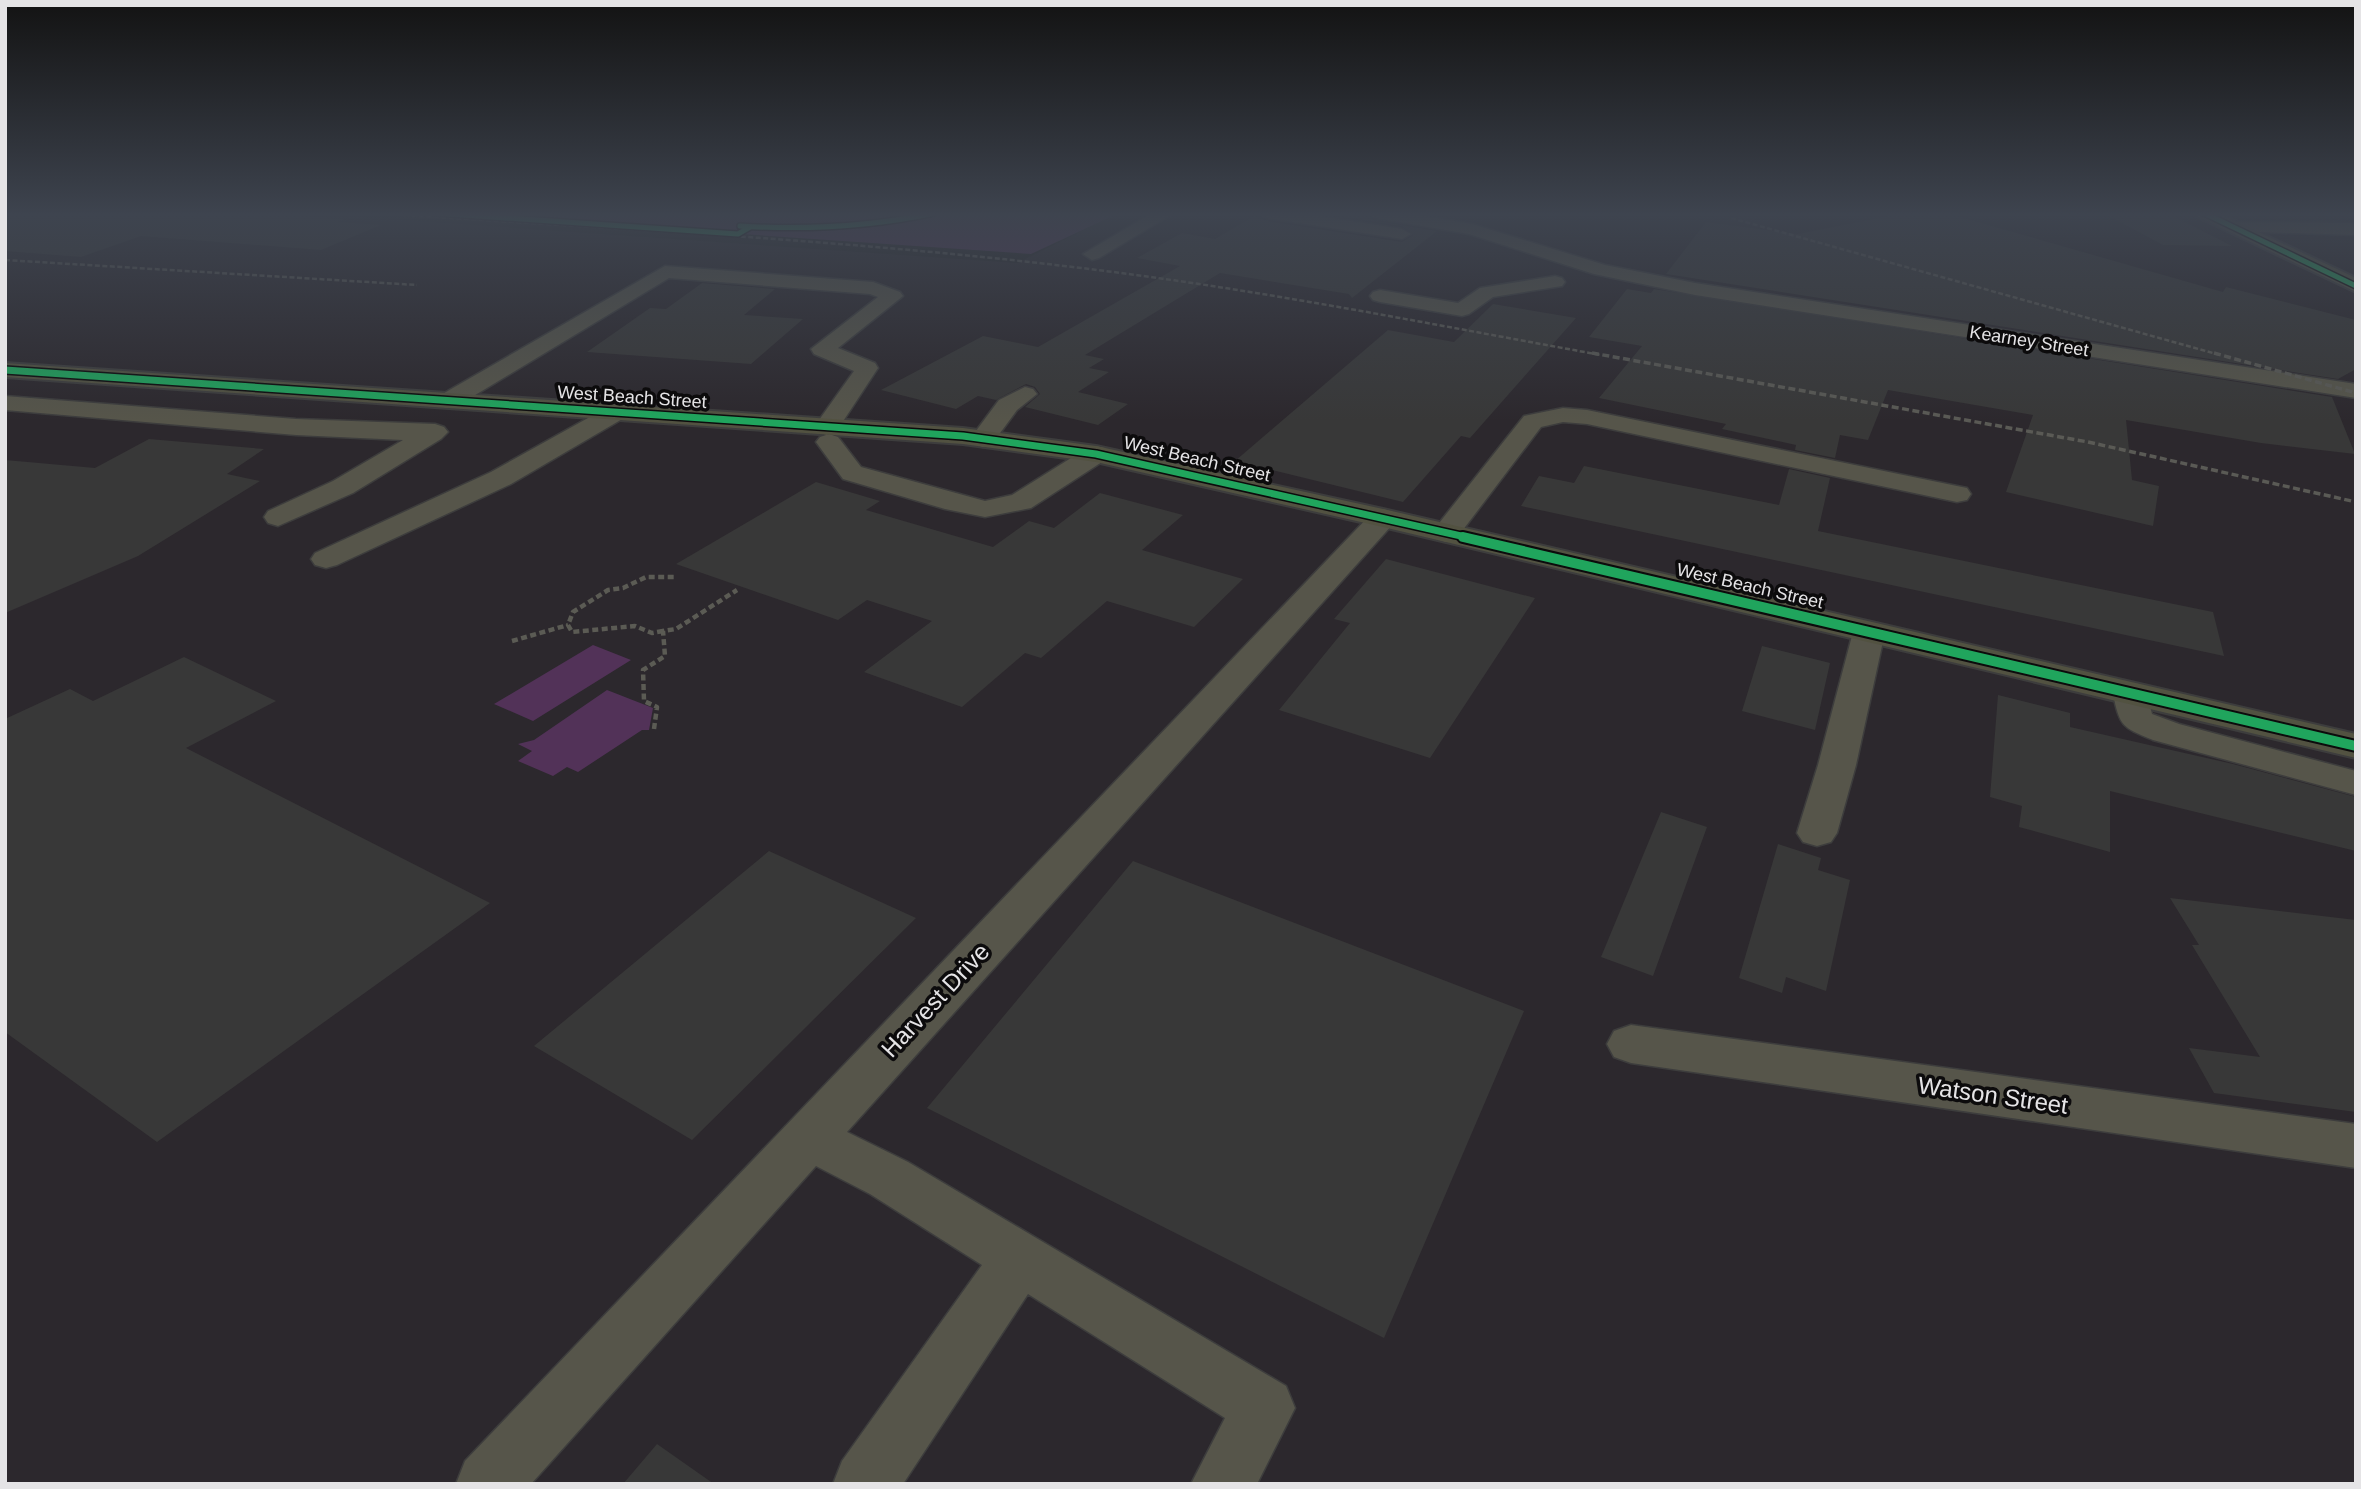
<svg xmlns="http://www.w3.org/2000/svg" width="2361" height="1489" viewBox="0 0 2361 1489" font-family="Helvetica,sans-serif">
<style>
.built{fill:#2c282d}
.green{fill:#523258}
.building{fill:#383838}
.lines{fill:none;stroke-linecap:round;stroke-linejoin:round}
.minor-casing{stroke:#3d3d3d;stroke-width:3}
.major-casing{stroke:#3d3d3d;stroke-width:4}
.path{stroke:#5b5b54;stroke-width:4.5;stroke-dasharray:6 3.5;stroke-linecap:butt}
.minor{fill:#56554a;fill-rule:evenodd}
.major{fill:#525241;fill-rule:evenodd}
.rail-far1{stroke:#5a5a55;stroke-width:2.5;stroke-dasharray:5 2.5;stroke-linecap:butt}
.rail{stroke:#5a5a55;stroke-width:3.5;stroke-dasharray:7 3.5;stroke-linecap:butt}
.cycleway-far2-casing{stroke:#0c0b0c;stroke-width:8}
.cycleway-far1-casing{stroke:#0c0b0c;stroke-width:10}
.cycleway-casing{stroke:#0c0b0c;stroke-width:14}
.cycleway-far2{stroke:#20a55d;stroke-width:5}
.cycleway-far1{stroke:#20a55d;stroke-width:7}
.cycleway{stroke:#20a55d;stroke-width:10}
.labels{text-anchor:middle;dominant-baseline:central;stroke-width:7;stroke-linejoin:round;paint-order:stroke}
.far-street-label{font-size:18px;fill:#e5e4e6;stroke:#0c0b0c}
.near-street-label{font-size:24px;fill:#e5e4e6;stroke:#0c0b0c}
</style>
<rect width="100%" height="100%" fill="#222"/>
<path class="built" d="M5 213H302L1017 263 1118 213 2356 215V1484H5Z"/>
<path class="green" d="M436 213H1119L1031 254Z
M593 645 631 660 533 721 494 704Z
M607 690 653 708 649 730H642L578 772 567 767 553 776 518 761 532 751 518 744 534 740Z"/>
<path class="building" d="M5 213H260L345 219 338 222 381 225 321 250 141 236 81 257 5 251Z
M1319 213H1365L1376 221 1437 231 1352 298 1349 294 1220 273 1085 355 1104 359 1089 368 1109 372 1078 392 1128 404 1098 425 1025 407 1040 394 1035 387 1026 384 996 400 978 396 956 409 881 390 983 336 1038 347 1180 266 1137 258 1182 233 1215 239 1254 216 1267 221 1402 242 1413 235 1402 226Z
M1904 213H1946L2223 292 2226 287 2356 320V369L2338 379 1666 274 1706 222 1798 234Z
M2107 215 2173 216 2232 246 2163 245Z
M702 283 775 289 744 315 803 319 751 364 587 352 650 308 666 309Z
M1627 289 1651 293 1654 289 2332 397 2355 454 2261 443 2126 420 2132 480 2159 486 2153 526 2006 492 2033 415 1888 390 1868 440 1840 435 1835 458 1795 450 1796 445 1722 429 1726 424 1599 398 1642 346 1589 337Z
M1493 304 1576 318 1470 438 1461 436 1403 502 1235 461 1388 330 1454 342Z
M149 439 264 449 227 474 260 481 138 556 5 613V460L95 468Z
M1584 466 1779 505 1789 469 1830 478 1818 531 2213 612 2224 656 1521 506 1539 476 1574 483Z
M816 482 880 501 866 510 993 547 1029 521 1054 528 1100 493 1183 515 1142 550 1243 579 1194 627 1107 601 1041 658 1025 653 962 707 864 672 932 621 867 600 838 620 676 564Z
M1386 559 1535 598 1430 758 1279 710 1350 623 1334 619Z
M1762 646 1830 663 1815 730 1742 711Z
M184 657 276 701 186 748 490 903 157 1142 5 1032V719L70 689 93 701Z
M1998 695 2070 713V727L2233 764 2356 797V851L2110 791V852L2019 827 2022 806 1990 797Z
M1661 812 1707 827 1653 976 1601 957Z
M1778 844 1821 858 1818 870 1850 880 1826 991 1786 977 1782 993 1739 978Z
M769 851 916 918 692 1140 534 1046Z
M1133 861 1524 1011 1384 1338 927 1108Z
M2170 898 2356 920V1112L2214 1093 2189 1048 2260 1057 2192 945H2199Z
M657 1444 714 1484H623Z"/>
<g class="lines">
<defs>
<path id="minor" d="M1152 213H1174L1099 258 1092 260 1083 254Z
M1258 213H1300L1402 229 1411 234 1402 239 1267 218Z
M1367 213H1407L1472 224 1605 265 1695 283 2356 384V398L1695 295 1594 274 1469 234 1376 218Z
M2233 222 2350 223 2356 224V235L2227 231 2224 227 2227 223Z
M665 266 873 282 900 292 903 296 838 348 875 363 878 368 836 432 827 435 818 432 814 427 854 371 814 354 811 349 878 297 870 294 669 278 457 406 448 408 439 406 436 401 439 396Z
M1555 276 1562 278 1565 282 1562 286 1493 297 1469 314 1462 316 1380 302 1373 300 1370 296 1373 292 1380 290 1458 303 1480 288Z
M1025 387 1033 389 1037 394 1017 410 992 444 983 447 974 444 970 439 999 400Z
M5 396 296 419 435 424 444 427 448 432 441 439 353 493 278 526 268 523 264 517 268 511 333 481 403 440 296 435 5 410Z
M615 406 624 408 627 413 624 418 511 484 337 565 326 568 315 565 311 559 315 553 491 472 606 408Z
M1563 408 1587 410 1957 486 1967 488 1971 494 1967 500 1957 502 1587 424 1563 422 1541 427 1456 539 1446 542 1436 539 1432 533 1436 527 1524 416Z
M829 434 838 437 861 467 985 501 1012 495 1087 448 1096 446 1105 448 1109 454 1105 460 1031 508 985 517 945 509 843 479 816 442 820 437Z
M1383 509 1393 512 1397 518 1393 524 847 1132 908 1162 1286 1386 1295 1408 1257 1484H1191L1225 1418 1028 1294 903 1484H833L842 1461 982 1265 870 1194 816 1166 531 1484H456L465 1461 1373 512Z
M1869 622 1881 625 1885 632 1856 765 1837 833 1831 842 1817 846 1803 842 1797 833 1818 765 1853 632 1857 625Z
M2130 684 2142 687 2147 694 2152 714 2179 724 2356 771V795L2153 740C2122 727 2120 727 2113 694L2118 687Z
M1631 1025 2356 1124V1168L1631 1063 1614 1057 1607 1044 1614 1031Z"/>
<path id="major" d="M2195 213H2218L2356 278V292L2198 217Z
M5 363 963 428 1096 446 1383 509 2356 734V758L1383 527 1096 462 963 444 5 377Z"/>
</defs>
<use href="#minor" class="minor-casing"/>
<use href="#major" class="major-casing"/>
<path class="path" d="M663 631 652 633 635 626 572 632 568 625 573 612 608 590 623 588 646 577H674
M512 641 568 625
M654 729 657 707 644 701 643 670 665 656 663 631 676 629 737 590"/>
<use href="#minor" class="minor"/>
<use href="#major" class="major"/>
<path class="rail-far1" d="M374 213C628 230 883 241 1136 275 1292 296 1446 327 1601 355
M1731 218 2220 355
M5 260 417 285"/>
<path class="rail" d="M1592 353 2088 442 2356 502
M2214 353 2356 393"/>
<defs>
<path id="cycleway-far2" d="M436 213 738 234 750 227
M2204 213 2356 286
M740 226C806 230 870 227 934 213"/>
<path id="cycleway-far1" d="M5 370 963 436 1096 454 1470 538"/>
<path id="cycleway" d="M1463 537 2356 746"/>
</defs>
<use href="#cycleway-far2" class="cycleway-far2-casing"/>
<use href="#cycleway-far1" class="cycleway-far1-casing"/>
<use href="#cycleway" class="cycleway-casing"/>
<use href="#cycleway-far2" class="cycleway-far2"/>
<use href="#cycleway-far1" class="cycleway-far1"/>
<use href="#cycleway" class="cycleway"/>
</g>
<linearGradient id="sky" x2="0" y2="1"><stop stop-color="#131313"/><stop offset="0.51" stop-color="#3e444f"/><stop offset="1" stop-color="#3e444f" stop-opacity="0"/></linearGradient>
<rect width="2361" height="421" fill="url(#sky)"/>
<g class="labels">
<g class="far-street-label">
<text transform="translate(2029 341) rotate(9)">Kearney Street</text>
<text transform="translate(632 397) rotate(4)">West Beach Street</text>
<text transform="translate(1197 459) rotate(13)">West Beach Street</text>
<text transform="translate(1750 586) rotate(13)">West Beach Street</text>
</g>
<g class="near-street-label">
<text transform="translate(935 1000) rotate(-47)">Harvest Drive</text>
<text transform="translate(1993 1095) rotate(8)">Watson Street</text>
</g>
</g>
<rect width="2361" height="1489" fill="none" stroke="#e5e4e6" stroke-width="14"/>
</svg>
